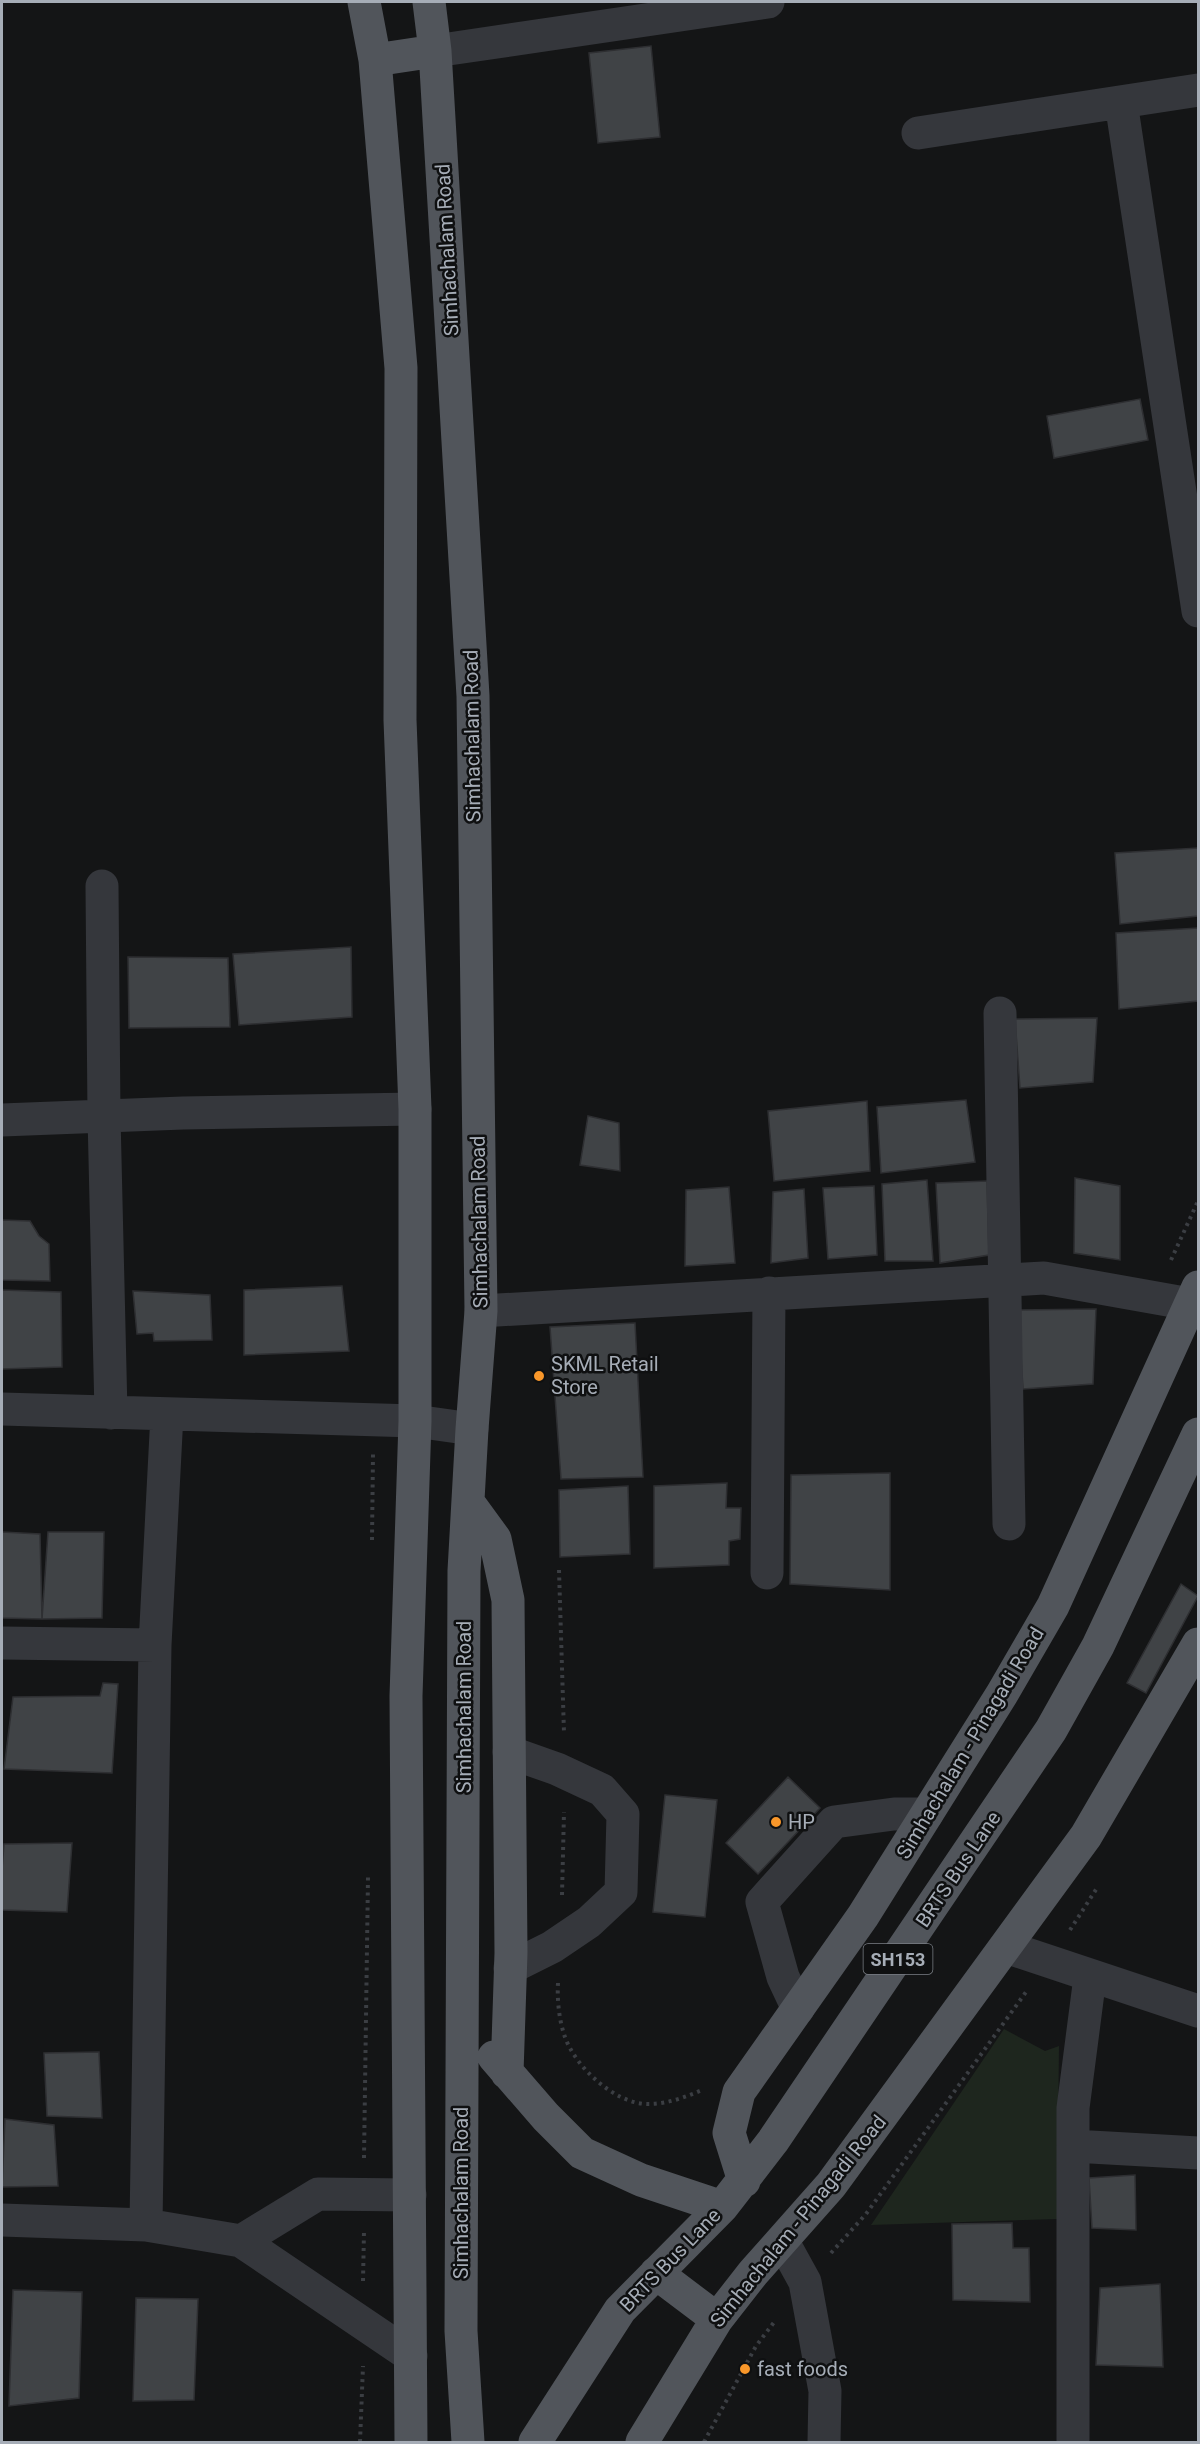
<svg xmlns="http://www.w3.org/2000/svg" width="1200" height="2444" viewBox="0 0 1200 2444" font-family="Roboto,sans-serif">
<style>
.green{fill:#1e261e}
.building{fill:#404346;stroke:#2e2f32;stroke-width:1.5}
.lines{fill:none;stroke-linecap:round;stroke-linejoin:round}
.path{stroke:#3b3e43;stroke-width:4;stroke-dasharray:3 4.5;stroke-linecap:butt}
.minor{stroke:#35373c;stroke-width:33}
.major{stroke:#51555b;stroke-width:33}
.poi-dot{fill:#f9972a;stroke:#0f1011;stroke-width:2}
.labels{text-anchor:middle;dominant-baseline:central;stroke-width:5;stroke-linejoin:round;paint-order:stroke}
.shield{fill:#0f1011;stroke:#797e85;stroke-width:1.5}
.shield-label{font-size:18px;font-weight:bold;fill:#a6adb7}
.street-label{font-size:20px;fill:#a6adb7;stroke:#0f1011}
.poi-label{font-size:20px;fill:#a6adb7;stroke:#0f1011;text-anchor:start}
</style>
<rect width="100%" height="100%" fill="#141516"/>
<path class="green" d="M1004 2029 1045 2051 1059 2046 1057 2219 871 2225Z"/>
<path class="building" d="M651 46 660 137 598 143 589 53Z
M1140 399 1148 440 1054 458 1047 416Z
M1198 848V916L1120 924 1115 853Z
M1198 928V1001L1119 1009 1116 933Z
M351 947 352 1017 239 1025 233 954Z
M128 957 228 958 230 1027 129 1028Z
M1097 1018 1093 1082 1020 1088 1015 1019Z
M966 1100 975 1162 881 1173 877 1107Z
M867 1101 870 1171 774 1181 768 1111Z
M588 1116 619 1123 620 1171 580 1165Z
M1075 1178 1120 1186V1260L1074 1253Z
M927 1180 933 1261H885L882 1184Z
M987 1181 989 1255 940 1263 936 1183Z
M874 1186 877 1255 828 1259 823 1188Z
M729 1187 735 1263 685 1266 686 1190Z
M804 1189 808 1258 771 1263 773 1192Z
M2 1220 30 1221 39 1236 49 1244 50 1281 2 1280Z
M342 1286 349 1351 244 1355V1290Z
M2 1290 61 1292 62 1367 2 1369Z
M133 1291 210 1295 212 1340 154 1341 153 1333 137 1334Z
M1096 1309 1093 1384 1023 1389 1018 1310Z
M635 1323 643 1477 561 1479 550 1327Z
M890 1473V1590L790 1584 791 1475Z
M727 1483 726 1508H741L740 1539 729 1541V1565L654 1568V1486Z
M628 1486 630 1554 560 1557 559 1490Z
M2 1532 40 1534 42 1619 2 1618Z
M48 1532H104L102 1618 42 1619Z
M1181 1584 1198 1596 1146 1693 1127 1683Z
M103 1683 118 1684 112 1773 4 1769 13 1697 100 1696Z
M788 1777 820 1808 758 1874 726 1843Z
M665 1795 717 1800 705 1917 653 1912Z
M72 1843 67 1912 2 1910V1869L4 1844Z
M99 2052 102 2118 47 2116 44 2053Z
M5 2119 54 2125 58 2186 2 2187Z
M1135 2175 1136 2230 1092 2228 1089 2178Z
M1012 2223 1013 2248H1029L1030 2302 953 2300 952 2224Z
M1160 2284 1163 2367 1096 2365 1100 2288Z
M13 2290 82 2292 79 2398 9 2406Z
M136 2298 198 2299 194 2400 133 2401Z"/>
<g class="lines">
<path class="path" d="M1171 1260 1198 1201
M372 1540 373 1454
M559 1570 564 1733
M562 1895 564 1812
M1070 1930 1097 1888
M558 1983C557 1999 559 2019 564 2034 573 2065 615 2105 649 2104 667 2104 686 2097 702 2090
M364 2158 368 1877
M831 2253 866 2214 1026 1992
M363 2281 364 2231
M360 2442 363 2366
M704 2442 756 2346 775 2321"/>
<path class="minor" d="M435 51 768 2
M1121 102 1198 611
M918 133 1198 90
M102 886 104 1116 111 1413
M1000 1013 1009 1524
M2 1120 183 1113 415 1109
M481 1311 1044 1278 1190 1304
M2 1409 415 1421 472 1429
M767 1573 769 1293
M2 1643 155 1645
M509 1752 557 1769 602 1790 623 1814 621 1892 589 1922 552 1947 510 1968
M1006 1947 1198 2011
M798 2009 783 1977 762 1902 834 1822 894 1814H927
M1073 2146 1198 2153
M2 2220 146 2225 241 2241 411 2356
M146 2225 155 1645 167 1414
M241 2241 318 2194 410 2195
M783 2242 805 2282 825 2391 824 2442
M1073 2442V2108L1090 1977"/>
<path class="major" d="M364 2 375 60 401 368 400 720 415 1109V1421L406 1696 411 2442
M429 2 435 51 473 696 481 1311 472 1429 464 1571 461 2331 468 2442
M375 60 435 51
M468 1502 495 1539 508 1600 511 1953 507 2073
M494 2057 546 2117 582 2153 641 2180 722 2207
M744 2181 729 2133 739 2092 863 1916 1002 1694 1053 1606 1198 1287
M656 2273 717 2319
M535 2442 620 2310 722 2207 773 2141 1051 1730 1098 1646 1198 1434
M642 2442 717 2319 753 2273 831 2185 1086 1836 1198 1644"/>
</g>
<g class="poi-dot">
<circle cx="539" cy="1376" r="6"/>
<circle cx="776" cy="1822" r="6"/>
<circle cx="745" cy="2369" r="6"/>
</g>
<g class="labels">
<rect class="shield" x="863.5" y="1944" width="69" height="30" rx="4.5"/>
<g class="shield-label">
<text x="898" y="1959">SH153</text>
</g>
<g class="street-label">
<text transform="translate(447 250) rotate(-93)">Simhachalam Road</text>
<text transform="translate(472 736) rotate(-91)">Simhachalam Road</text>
<text transform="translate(479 1222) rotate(-91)">Simhachalam Road</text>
<text transform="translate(464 1707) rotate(-90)">Simhachalam Road</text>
<text transform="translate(970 1743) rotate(-59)">Simhachalam - Pinagadi Road</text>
<text transform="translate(958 1869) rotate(-56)">BRTS Bus Lane</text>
<text transform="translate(461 2193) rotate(-90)">Simhachalam Road</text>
<text transform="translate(798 2221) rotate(-51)">Simhachalam - Pinagadi Road</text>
<text transform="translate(670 2260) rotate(-46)">BRTS Bus Lane</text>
</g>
<g class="poi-label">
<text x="551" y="1364">SKML Retail<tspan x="551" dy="23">Store</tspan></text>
<text x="788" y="1822">HP</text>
<text x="757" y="2369">fast foods</text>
</g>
</g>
<rect width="1200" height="2444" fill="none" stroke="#a6adb7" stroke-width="6"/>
</svg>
